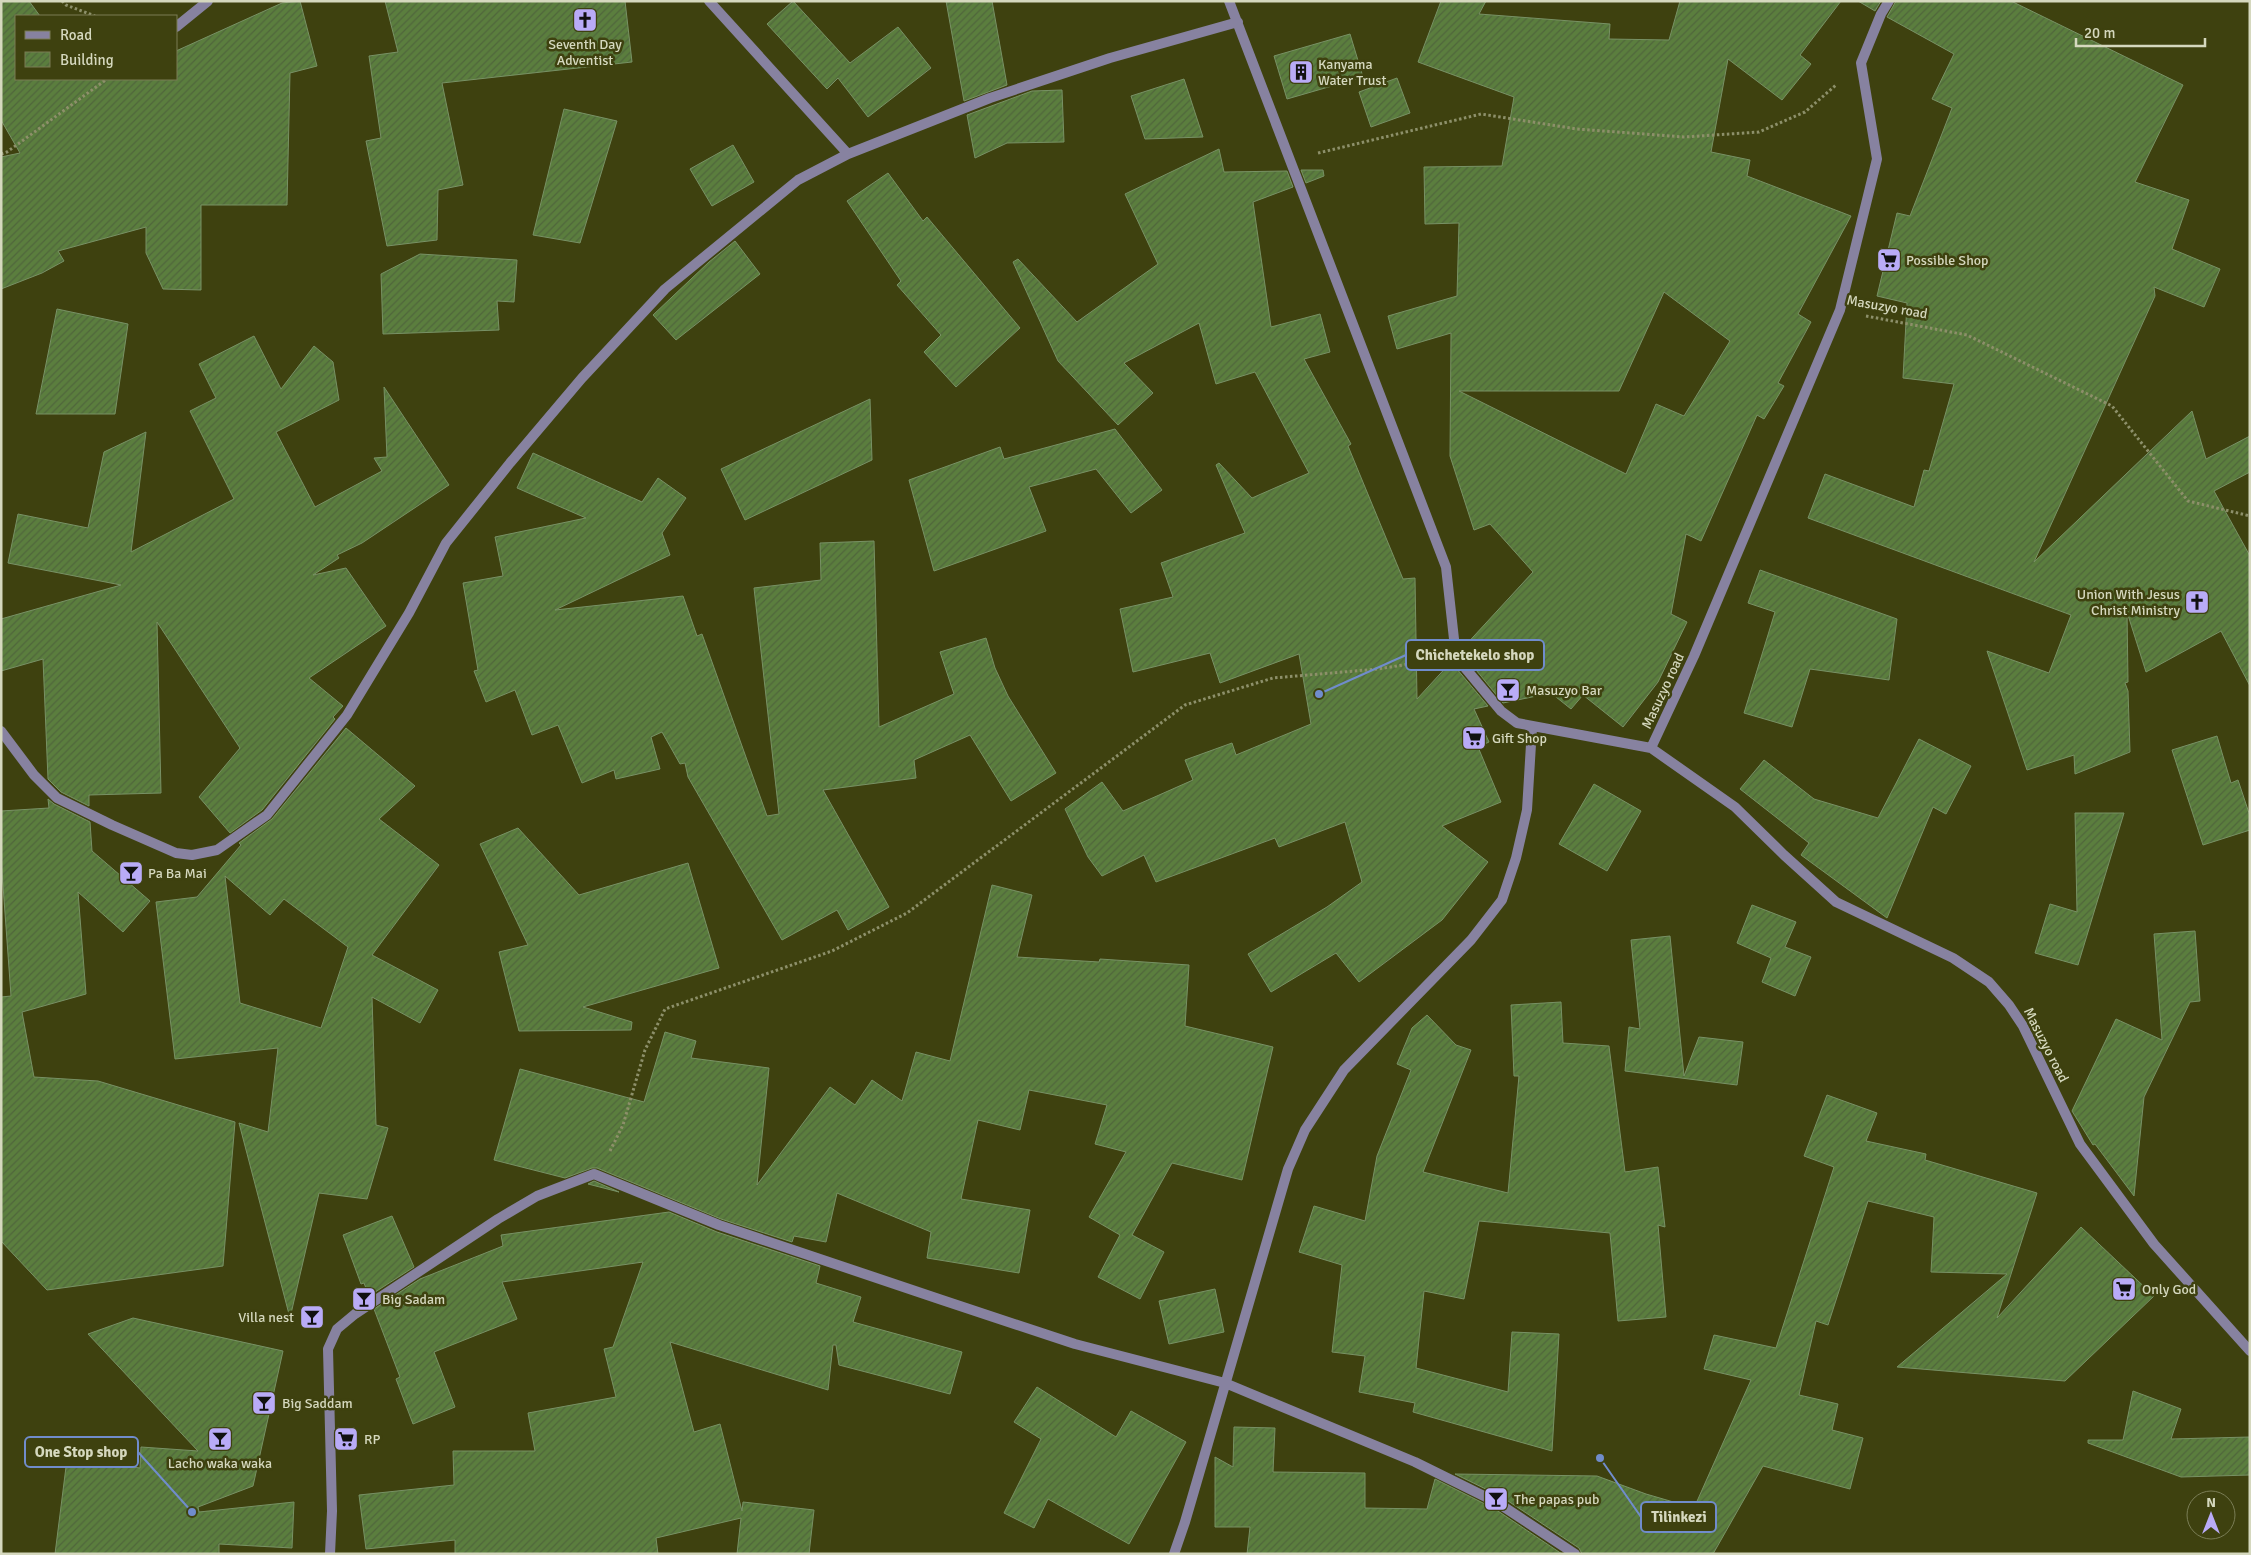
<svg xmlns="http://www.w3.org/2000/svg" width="2251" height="1555" viewBox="0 0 2251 1555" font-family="Signika,sans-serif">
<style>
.building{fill:url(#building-hatch);stroke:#789165;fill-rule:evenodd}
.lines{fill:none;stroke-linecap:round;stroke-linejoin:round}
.path{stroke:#8d906a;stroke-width:3;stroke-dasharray:2.5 2.5;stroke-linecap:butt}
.minor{stroke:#8782a0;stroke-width:10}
.labels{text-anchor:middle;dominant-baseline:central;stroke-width:5;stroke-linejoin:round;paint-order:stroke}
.poi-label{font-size:14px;fill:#d5d8be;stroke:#3e410f;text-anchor:start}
.street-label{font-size:14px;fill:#d5d8be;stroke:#3e410f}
.leader{fill:none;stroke:#708ccc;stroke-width:2}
.callout-dot{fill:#708ccc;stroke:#3e410f;stroke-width:2}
.callout{fill:#3e410f;stroke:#708ccc;stroke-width:2}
.callout-label{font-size:15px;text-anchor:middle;font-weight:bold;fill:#d5d8be}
</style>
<defs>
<pattern id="building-hatch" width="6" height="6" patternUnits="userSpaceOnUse" patternTransform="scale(1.25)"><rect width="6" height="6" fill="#5b7e3e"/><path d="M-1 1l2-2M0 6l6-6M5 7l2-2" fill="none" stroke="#50663c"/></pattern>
</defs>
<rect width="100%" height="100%" fill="#3e410f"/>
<path class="building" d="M1 1H29L40 16H16V79H176V51L282 3 300 1 317 66 290 73 287 205H201V290L163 289 146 253V227L58 251 64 261 42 273 1 289V157L20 153 1 120Z
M385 1H625L632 62 442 83 463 185 438 190 437 240 387 246 366 141 381 138 369 56 398 52Z
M793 1 850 63 898 27 931 68 868 117 838 78 827 89 767 24Z
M946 1H992L1007 85 964 101Z
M1441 1H1486L1479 14 1610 24 1609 39 1669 40 1680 1H1841L1800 55 1811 64 1782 100 1728 59 1711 152 1750 160 1747 176 1851 216 1798 314 1811 322 1778 383 1784 386 1764 419 1757 415 1701 541 1686 534 1671 614 1687 622 1658 682 1623 727 1583 695 1571 709 1551 693 1503 703 1463 654 1462 649 1533 572 1490 524 1474 530 1450 456 1451 333 1397 349 1388 316 1457 296 1459 223 1425 224 1424 167 1502 166 1514 97 1418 62ZM1664 292 1730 341 1684 416 1656 404 1626 474 1459 391H1619Z
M1858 1H1881L1875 11Z
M1896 1H2011L2183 85 2135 182 2189 200 2172 249 2220 269 2204 307 2154 287 2155 296 2034 562 2192 411 2206 459 2250 436V472L2214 491 2250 556V686L2221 631 2146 672 2127 612 2128 682 2125 683 2128 691 2130 752 2075 774 2074 755 2027 770 1987 651 2049 673 2071 615 1808 518 1825 474 1914 507 1924 470 1929 471 1954 384 1903 378 1907 303 1877 296 1897 213 1910 216 1952 108 1932 99 1954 54 1887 17Z
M1350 34 1363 77 1287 99 1274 56Z
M1397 78 1410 113 1371 127 1359 92Z
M1184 79 1203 137 1145 139 1131 96Z
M1062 90 1064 142 1007 143 975 158 967 115 1032 91Z
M564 109 617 121 580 243 533 235Z
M733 145 754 182 712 206 690 169Z
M1219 149 1224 172 1287 171 1293 187 1253 202 1271 327 1320 314 1330 352 1304 359 1351 444 1348 446 1403 579 1415 578 1417 699 1451 662 1488 706 1474 709 1489 742 1478 747 1501 802 1442 826 1488 862 1442 920 1359 982 1336 953 1271 992 1248 954 1327 907 1362 882 1345 822 1279 847 1275 838 1156 882 1144 855 1102 876 1088 857 1065 809 1102 782 1123 811 1193 780 1185 760 1232 743 1236 755 1311 724 1299 654 1220 683 1210 653 1133 672 1120 609 1173 597 1161 563 1245 533 1216 465 1219 463 1252 498 1309 473 1255 372 1216 384 1199 323 1124 363 1153 393 1118 425 1058 361 1013 262 1018 259 1077 322 1158 264 1125 194Z
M1301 170H1323L1324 176 1306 183Z
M888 173 923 221 927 217 1020 328 956 387 924 352 941 335 897 285 901 281 847 201Z
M735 241 760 274 676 340 653 315 709 262Z
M420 254 517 260 514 302 497 301 499 330 383 334 381 274Z
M57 309 128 324 115 414H36Z
M254 336 281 389 314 346 333 362 339 400 276 432 315 507 382 471 374 458 387 457 384 387 449 485 362 543 337 555 339 558 313 575 346 568 386 626 309 678 343 706 333 717 335 719 262 810 230 833 199 797 240 748 157 622 161 793 89 795V806L61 792 48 779 43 659 1 671V619L121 585 8 563 18 514 88 528 104 452 146 432 131 552 234 499 190 411 216 398 199 364Z
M870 399 872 460 745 520 721 469Z
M1115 429 1162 490 1131 513 1096 469 1029 487 1046 531 934 571 909 480 1000 447 1004 459Z
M533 453 642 502 658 478 686 498 662 533 670 555 555 610 683 596 697 636 702 634 767 816 779 814 754 588 821 580 820 543 874 541 879 727 954 694 940 652 986 638 995 668 1008 696 1056 773 1011 801 970 735 914 760 916 778 823 790 889 907 848 930 837 910 782 940 688 777 685 763 680 764 662 732 651 737 660 769 616 779 614 770 582 783 558 725 532 735 515 690 486 702 474 671 478 670 463 583 503 576 495 537 586 518 517 488Z
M1760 570 1897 619 1889 680 1810 669 1792 727 1744 713 1775 612 1748 603Z
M346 728 415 786 379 819 439 865 372 955 438 990 420 1023 372 997 376 1125 388 1128 367 1199 319 1193 290 1318 239 1123 268 1132 278 1048 175 1059 156 902 197 897 241 845 239 843 272 819ZM225 876 270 915 284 899 348 947 321 1028 240 1003Z
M2217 736 2231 783 2238 780 2250 816V830L2203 845 2172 750Z
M1919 739 1971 766 1946 814 1933 807 1887 918 1801 855 1809 843 1740 789 1764 760 1814 799 1878 818Z
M1594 784 1641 811 1607 871 1559 844Z
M48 799 54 804 90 822 92 851 150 901 123 932 78 892 86 994 22 1012 34 1077 98 1081 235 1122 223 1266 47 1290 1 1241V997L11 996 1 858V811L49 808Z
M2075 813H2124L2078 965 2035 953 2050 904 2077 912Z
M518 828 579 895 688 863 719 968 583 1007 632 1022 631 1030 519 1031 499 952 528 945 480 844Z
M992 885 1032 895 1017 957 1099 962 1100 959 1189 965 1185 1026 1273 1047 1242 1180 1172 1163 1132 1235 1164 1252 1140 1299 1098 1277 1120 1235 1089 1217 1126 1152 1095 1144 1107 1105 1029 1090 1020 1130 978 1120 961 1199 1030 1210 1019 1273 927 1258 931 1232 837 1193 826 1242 794 1236 792 1242 721 1219 597 1168H592L565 1178 494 1160 520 1069 644 1102 665 1032 696 1041 691 1058 769 1068 757 1185 830 1087 855 1105 872 1080 902 1101 916 1052 950 1061Z
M1752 905 1796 922 1785 947 1811 957 1795 996 1762 982 1771 958 1737 943Z
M2195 931 2200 1001 2190 1002 2144 1097 2134 1196 2095 1144 2093 1145 2072 1111 2116 1019 2162 1040 2154 934Z
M1670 936 1684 1076 1699 1037 1743 1042 1737 1085 1625 1071 1629 1027 1640 1029 1631 940Z
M1561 1002 1563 1043 1609 1046 1625 1172 1658 1167 1665 1227 1658 1225 1666 1317 1618 1321 1610 1233 1479 1221 1464 1299 1424 1291 1416 1368 1508 1392 1512 1332 1559 1334 1552 1451 1413 1412 1415 1403 1359 1392 1365 1356 1332 1352 1342 1265 1299 1252 1314 1206 1365 1221 1377 1156 1411 1070 1397 1064 1412 1028 1427 1015 1456 1045 1471 1050 1423 1172 1508 1193 1519 1076H1514L1511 1005Z
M1827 1095 1877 1113 1866 1141 1926 1154 1925 1160 2037 1193 1997 1318 2081 1227 2154 1296 2065 1381 1897 1367 2007 1274 1931 1272 1934 1217 1868 1201 1828 1325 1816 1321 1799 1395 1838 1404 1832 1430 1863 1438 1850 1489 1763 1466 1713 1554H1582L1579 1548 1502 1497 1455 1474 1597 1476 1646 1494 1694 1508 1751 1380 1704 1369 1714 1335 1776 1348 1834 1167 1804 1156Z
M594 1181 619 1192 588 1184Z
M669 1212 717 1232 820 1266 816 1283 861 1297 853 1322 962 1352 950 1394 839 1365 836 1345H833L828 1390 670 1342 694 1432 720 1424 742 1511 743 1502 814 1510 809 1554H737L741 1518 656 1538 658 1554H455V1540L366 1549 359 1495 454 1485 453 1451H535L528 1413 616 1397 604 1349 613 1347 643 1262 502 1282 517 1319 434 1352 455 1407 413 1424 396 1379 400 1377 374 1309 420 1279 503 1246 501 1235Z
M392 1216 414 1267 369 1296 364 1283 361 1284 343 1235Z
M1215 1289 1224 1332 1169 1344 1159 1301Z
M133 1318 283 1351 253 1486 198 1507 199 1512 294 1502 292 1548 219 1544V1554H55L67 1459 140 1468 141 1447 198 1451 88 1334Z
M1037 1387 1116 1437 1131 1411 1186 1442 1129 1544 1048 1499 1034 1528 1004 1513 1041 1439 1014 1422Z
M2133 1391 2181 1409 2171 1439 2250 1437V1475L2181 1477 2088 1443V1440H2123Z
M1234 1427 1275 1428 1273 1472 1365 1473V1508L1427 1509 1435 1479 1495 1509 1562 1554H1247L1250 1527H1215V1457L1233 1467Z"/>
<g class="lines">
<path class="path" d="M62 1 66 5 95 16
M1318 153 1481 114 1577 129 1684 137 1759 132 1805 112 1836 85
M1 154 7 152 107 79
M1866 316 1967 335 2112 406 2188 501 2250 516
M610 1151 623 1125 645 1050 665 1009 832 951 907 913 1185 705 1273 678 1378 669 1428 661"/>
<path class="minor" d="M709 1 848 154
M1229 1 1446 567 1456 657 1501 711 1517 723 1651 748 1735 807 1784 855 1836 902 1953 958 1989 982 2009 1005 2023 1026 2080 1144 2154 1244 2250 1351
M176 27 208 1
M1 731 34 775 57 798 112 825 176 853 192 855 217 850 267 815 347 715 409 613 446 543 510 463 582 378 665 289 798 180 848 154 990 98 1110 58 1238 22
M1651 748 1694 656 1840 310 1877 159 1861 63 1881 14 1889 1
M330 1554 332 1511 328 1349 337 1329 355 1314 498 1219 537 1196 594 1174 719 1225 942 1300 1075 1344 1225 1383 1415 1462 1498 1503 1575 1554
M1174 1554 1185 1522 1288 1169 1305 1130 1344 1070 1471 940 1502 900 1516 858 1527 810 1532 728"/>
</g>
<defs>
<symbol id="church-square" viewBox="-11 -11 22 22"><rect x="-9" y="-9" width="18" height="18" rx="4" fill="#b9abf7" stroke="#3e410f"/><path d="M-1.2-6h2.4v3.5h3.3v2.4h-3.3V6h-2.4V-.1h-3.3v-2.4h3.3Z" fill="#111"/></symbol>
<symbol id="building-square" viewBox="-11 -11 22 22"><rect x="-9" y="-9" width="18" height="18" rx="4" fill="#b9abf7" stroke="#3e410f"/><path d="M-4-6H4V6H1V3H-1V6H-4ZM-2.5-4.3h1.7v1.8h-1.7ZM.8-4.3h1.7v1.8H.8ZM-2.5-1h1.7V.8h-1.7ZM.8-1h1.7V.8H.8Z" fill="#111"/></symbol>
<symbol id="supermarket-square" viewBox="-11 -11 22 22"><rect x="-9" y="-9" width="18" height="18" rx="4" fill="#b9abf7" stroke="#3e410f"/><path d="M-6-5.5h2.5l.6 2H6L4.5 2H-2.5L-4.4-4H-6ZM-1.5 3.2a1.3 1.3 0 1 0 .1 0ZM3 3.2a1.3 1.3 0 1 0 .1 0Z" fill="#111"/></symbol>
<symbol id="bar-square" viewBox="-11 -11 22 22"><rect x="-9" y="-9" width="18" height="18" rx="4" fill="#b9abf7" stroke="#3e410f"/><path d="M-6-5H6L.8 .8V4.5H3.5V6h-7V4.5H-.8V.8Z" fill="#111"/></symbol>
</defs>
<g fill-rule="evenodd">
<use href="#church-square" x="571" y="6" width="28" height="28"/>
<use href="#building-square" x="1287" y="58" width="28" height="28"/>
<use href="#supermarket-square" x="1875" y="246" width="28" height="28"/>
<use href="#church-square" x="2183" y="588" width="28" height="28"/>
<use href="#bar-square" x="1494" y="676" width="28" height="28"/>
<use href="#supermarket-square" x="1460" y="724" width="28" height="28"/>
<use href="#bar-square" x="117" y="859" width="28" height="28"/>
<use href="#supermarket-square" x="2110" y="1275" width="28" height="28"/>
<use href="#bar-square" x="350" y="1285" width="28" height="28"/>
<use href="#bar-square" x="298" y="1303" width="28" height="28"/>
<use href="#bar-square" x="250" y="1389" width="28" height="28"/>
<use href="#bar-square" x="206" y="1425" width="28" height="28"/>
<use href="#supermarket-square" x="332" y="1425" width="28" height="28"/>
<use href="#bar-square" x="1482" y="1485" width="28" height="28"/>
</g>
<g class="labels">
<g class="poi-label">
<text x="585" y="44" text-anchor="middle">Seventh Day<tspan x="585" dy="16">Adventist</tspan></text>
<text x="1318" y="64">Kanyama<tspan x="1318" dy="16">Water Trust</tspan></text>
<text x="1906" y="260">Possible Shop</text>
<text x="2180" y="594" text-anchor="end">Union With Jesus<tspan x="2180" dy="16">Christ Ministry</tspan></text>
<text x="1526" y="690">Masuzyo Bar</text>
<text x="1492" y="738">Gift Shop</text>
<text x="148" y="873">Pa Ba Mai</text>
<text x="2142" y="1289">Only God</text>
<text x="382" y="1299">Big Sadam</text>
<text x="294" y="1317" text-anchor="end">Villa nest</text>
<text x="282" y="1403">Big Saddam</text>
<text x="364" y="1439">RP</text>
<text x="220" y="1463" text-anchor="middle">Lacho waka waka</text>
<text x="1514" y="1499">The papas pub</text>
</g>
<g class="street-label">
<text transform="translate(1887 307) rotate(10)">Masuzyo road</text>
<text transform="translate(1663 691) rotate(-65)">Masuzyo road</text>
<text transform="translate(2046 1045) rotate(63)">Masuzyo road</text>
</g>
</g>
<path class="leader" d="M1319 694L1406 655M192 1512L138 1452M1600 1458L1641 1517"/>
<g class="callout-dot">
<circle cx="1319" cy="694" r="5"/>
<circle cx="192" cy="1512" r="5"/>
<circle cx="1600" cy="1458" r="5"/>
</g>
<g class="callout">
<rect x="1406" y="640" width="138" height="30" rx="5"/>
<rect x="25" y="1437" width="113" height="30" rx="5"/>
<rect x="1641" y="1502" width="75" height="30" rx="5"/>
</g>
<g class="callout-label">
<text x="1475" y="660">Chichetekelo shop</text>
<text x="81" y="1457">One Stop shop</text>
<text x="1679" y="1522">Tilinkezi</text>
</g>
<rect width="2251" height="1555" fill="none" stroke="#d5d8be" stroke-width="5"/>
<rect x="15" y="15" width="162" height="65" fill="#3e410f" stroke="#7a7d55"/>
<rect x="25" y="31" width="25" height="8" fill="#8782a0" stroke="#7a7d55"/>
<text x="60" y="40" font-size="15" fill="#d5d8be">Road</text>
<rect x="25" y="52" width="25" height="15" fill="url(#building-hatch)" stroke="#7a7d55"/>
<text x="60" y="65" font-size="15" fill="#d5d8be">Building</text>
<g transform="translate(2211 1515)"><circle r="24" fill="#3e410f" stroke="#7a7d55"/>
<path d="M0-4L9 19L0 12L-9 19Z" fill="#b9abf7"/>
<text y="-8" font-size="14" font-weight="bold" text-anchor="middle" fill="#d5d8be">N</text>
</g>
<path d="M2076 38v8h129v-8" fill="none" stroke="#d5d8be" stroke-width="2.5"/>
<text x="2084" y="38" font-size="15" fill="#d5d8be" stroke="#3e410f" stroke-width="4" paint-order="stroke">20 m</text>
</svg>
